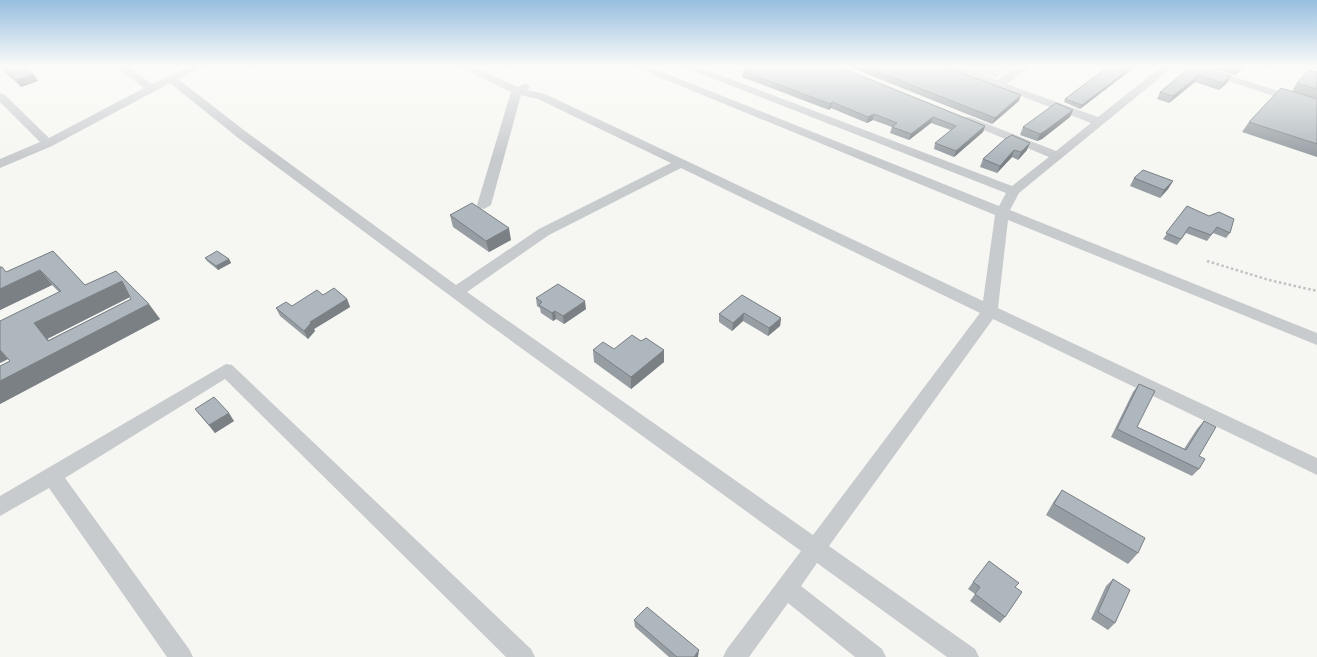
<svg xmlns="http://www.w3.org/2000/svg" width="1317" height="657" viewBox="0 0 1317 657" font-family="'Space Grotesk',sans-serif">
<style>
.green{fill:#d7dfd3}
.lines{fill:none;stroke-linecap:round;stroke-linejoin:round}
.path{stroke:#c0c2c4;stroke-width:2.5;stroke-dasharray:2.5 2.5;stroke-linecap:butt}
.minor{fill:#c8cbce;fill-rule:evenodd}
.wall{fill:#969da3;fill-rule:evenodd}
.shaded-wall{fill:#7a8084}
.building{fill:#aeb7bd;stroke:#7a8084;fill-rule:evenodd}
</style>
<rect width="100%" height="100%" fill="#f6f6f2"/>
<path class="green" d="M959 66H1017L995 78Z"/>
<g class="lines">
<path class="path" d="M1207 261 1269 280 1317 291"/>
<path class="minor" d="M115 66H127L152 84 190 66H205L178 79 245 131 456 285 539 229 671 163 538 99 521 95 491 205 484 209 479 208 477 205 511 92 458 66H472L517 87 525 84 529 85 530 87 528 90 545 94 983 301 995 215 632 66H647L999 206 1006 193 681 66H696L1012 186 1049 157 962 121 960 119 962 117H970L1056 151 1091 123 943 66H959L997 80 1019 66H1032L1007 84 1098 117 1162 66H1174L1019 193 1010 210 1317 333V345L1008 220 998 308 1317 458V475L993 319 829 546 975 649 979 657H947L817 563 801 586 882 649 886 657H855L788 603 749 657H723L727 649 801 551 484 321 237 137 170 83 52 146 0 168V159L40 142 0 102V93L4 94 49 138 144 88ZM681 168 980 313 813 535 467 292 549 235Z
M1182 66H1199L1317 103V110Z
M226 364 232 365 531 649 535 657H506L225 379 65 478 189 649 193 657H167L49 488 0 516V496Z"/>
</g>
<path class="wall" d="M1 66 38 81 21 87 5 72Z
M847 66H943L1019 101 992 124Z
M1109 66H1136L1080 109 1064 102 1065 99Z
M1192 66 1227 83 1219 90 1195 82 1169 103 1157 99 1160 92Z
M1212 66H1245L1235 75 1211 68Z
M743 71 985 126 983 132 954 157 934 149 935 143 951 130 931 123 909 140 890 133 892 127 873 120 867 123 831 108 829 110 742 77Z
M1317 72V157L1242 132 1249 122 1292 91 1297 83Z
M1073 110 1070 117 1042 139 1037 141 1020 135 1023 127Z
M1005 139 1027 150 1018 160 1012 157 997 173 980 167 983 159Z
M1134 178 1173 181 1168 189 1160 198 1130 186Z
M1187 206 1230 233 1226 238 1213 233 1207 241 1186 233 1177 245 1163 239Z
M450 215 511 240 489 252 453 227Z
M53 251 85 285 116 271 160 319 0 404V366L10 361 8 359 0 363V321L59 292 52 285 0 310V267L6 272ZM130 297 131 299 49 340 47 339Z
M205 258 229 259 231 263 218 270 207 261Z
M323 295 347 299 350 307 314 329 315 331 308 339 280 316 276 308 292 306Z
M742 295 781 318 780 326 768 336 743 321 732 331 719 322V314Z
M536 298 586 309 564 324 556 319 553 321 541 313 540 308 537 306Z
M641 341 664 350V362L631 389 594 362 593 350 614 349Z
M1139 384 1137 427 1184 449 1197 429 1204 421 1199 456V469L1192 476 1111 437 1133 392Z
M195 409 234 421 215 433Z
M1062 490 1138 553 1128 564 1046 515 1054 501Z
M1113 579 1115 623 1108 630 1091 619 1106 586Z
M973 582 1015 587 1005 617 1000 623 970 601 975 594 968 589Z
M634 620 698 657H669L635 627Z"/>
<path class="shaded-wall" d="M1133 66H1136L1080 109 1082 105Z
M1241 66H1245L1235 75 1239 68Z
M34 74 38 81 21 87 16 80Z
M1199 75 1195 82 1169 103 1173 96Z
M1231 76 1227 83 1219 90 1223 83Z
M1021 95 1019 101 992 124 995 118Z
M832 102 831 108 829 110 830 104Z
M1073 110 1070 117 1042 139 1037 141 1040 134Z
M874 114 873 120 867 123 868 117Z
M933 117 931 123 909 140 911 134Z
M985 126 983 132 954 157 956 151Z
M1030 143 1027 150 1018 160 1021 152Z
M1014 150 1012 157 997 173 1000 166Z
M1173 181 1168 189 1160 198 1164 190Z
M509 228 511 240 489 252 486 241Z
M229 259 231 263 218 270 216 266Z
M40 270 52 285 0 310V289Z
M122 281 132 296 47 339 57 351 149 304 160 319 0 404V381L34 323Z
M347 299 350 307 314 329 315 331 308 339 304 331 310 322Z
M585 301 586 309 564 324 563 316Z
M555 311 556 319 553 321 552 313Z
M744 313 743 321 732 331 733 323Z
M781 318 780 326 768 336 769 328Z
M0 350 8 359 0 363Z
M664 350V362L631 389V377Z
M229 413 234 421 215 433 209 425Z
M699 650 698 657H694Z"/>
<path class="building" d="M2 66H21L34 74 16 80Z
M751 66H837L985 126 956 151 935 143 956 126 933 117 911 134 892 127 897 123 874 114 868 117 832 102 830 104 743 71Z
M863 66H943L1021 95 995 118Z
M1109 66H1133L1082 105 1065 99Z
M1192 66H1197L1231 76 1223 83 1199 75 1173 96 1160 92Z
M1232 66H1241L1239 68Z
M1309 70 1317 72V89L1297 83Z
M1281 88 1317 99V144L1249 122Z
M1056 103 1073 110 1045 131 1040 134 1023 127Z
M1012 135 1030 143 1021 152 1014 150 1000 166 983 159 1005 139Z
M1143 170 1173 181 1164 190 1134 178Z
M472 203 509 228 486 241 450 215Z
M1187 206 1209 216 1219 212 1234 219 1230 233 1217 227 1211 235 1189 227 1181 239 1166 233Z
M53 251 85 285 116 271 149 304 0 381V366L10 361 0 350V321L61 291 40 270 0 289V267H2L6 272ZM122 281 131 299 48 341 34 323Z
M217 251 229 259 216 266 205 258Z
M558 284 585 301 563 316 555 311 552 313 539 305 542 302 536 298Z
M334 288 347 299 310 322 311 323 304 331 276 308 286 302 292 306 317 290 323 295Z
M742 295 781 318 769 328 744 313 733 323 719 314Z
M632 335 641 341 646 338 664 350 631 377 593 350 603 342 614 349Z
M1139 384 1155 391 1137 427 1186 450 1204 421 1216 427 1199 456 1205 459 1199 469 1117 429Z
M214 397 229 413 209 425 195 409Z
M1062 490 1145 538 1138 553 1054 504Z
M989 561 1019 583 1015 587 1022 592 1005 617 975 594 980 587 973 582Z
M1113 579 1130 590 1115 623 1098 612Z
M647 607 699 650 694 657H677L634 620Z"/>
<linearGradient id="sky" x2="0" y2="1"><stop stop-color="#97bedf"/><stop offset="0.42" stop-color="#fbfbf9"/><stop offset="1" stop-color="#fbfbf9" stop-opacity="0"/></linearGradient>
<rect width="1317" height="158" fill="url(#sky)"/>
</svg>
